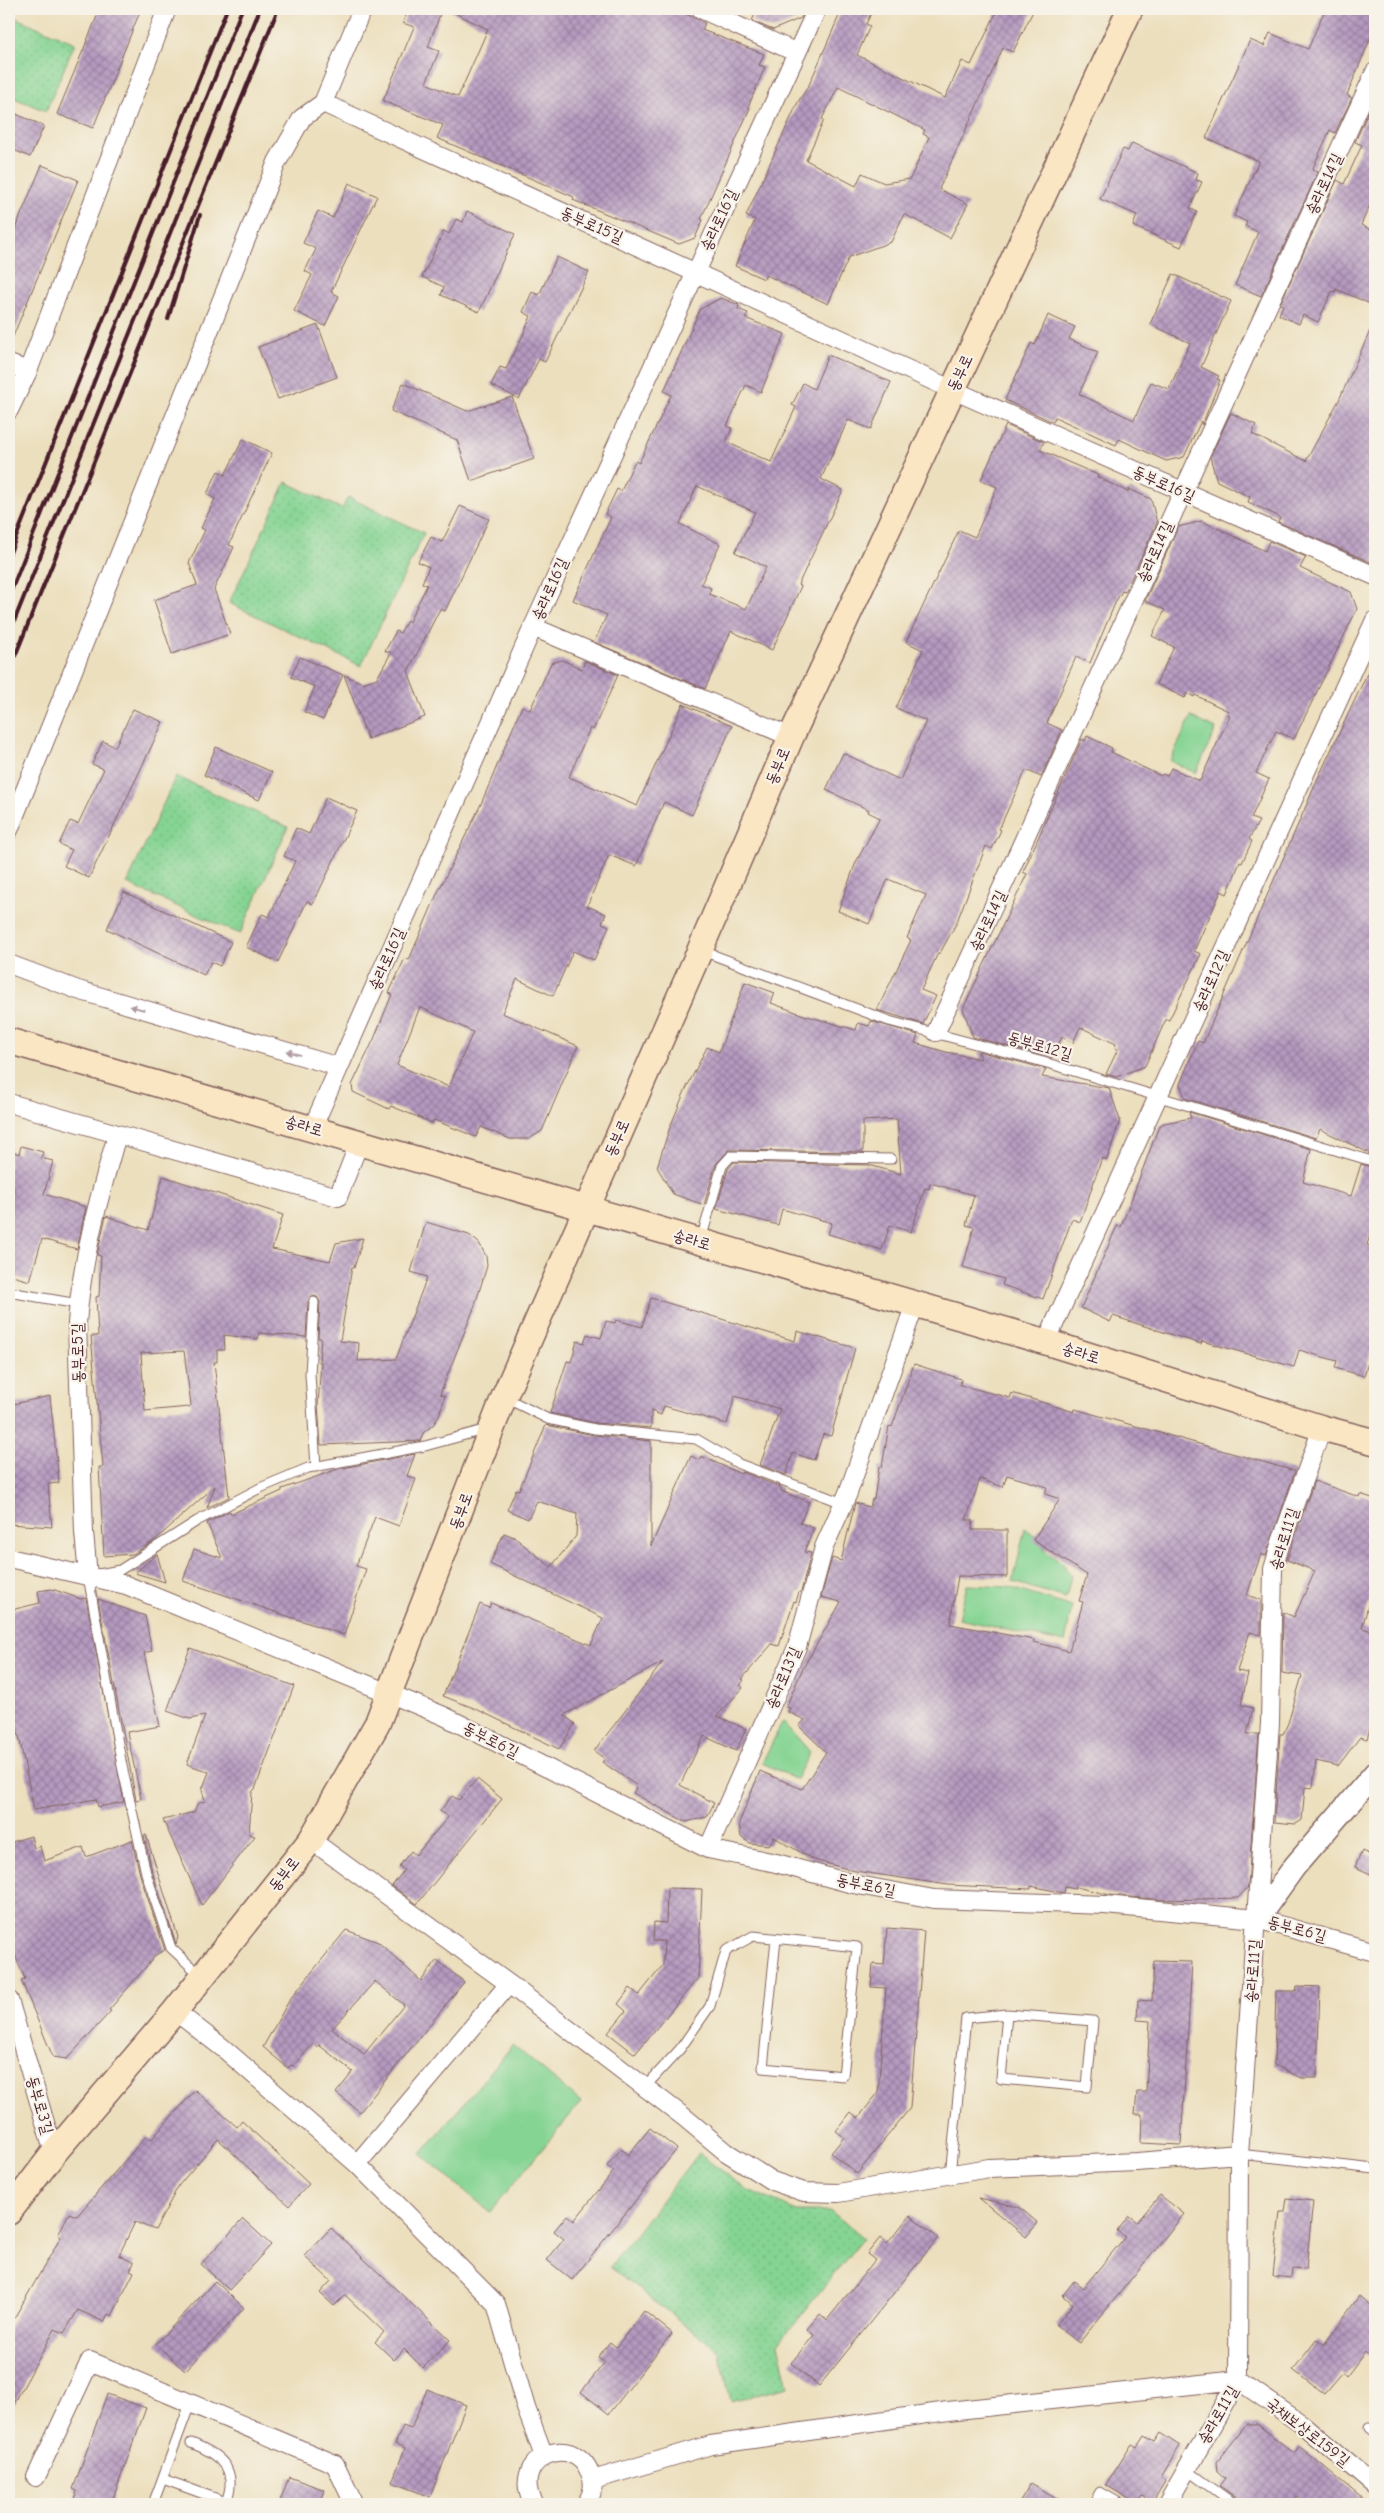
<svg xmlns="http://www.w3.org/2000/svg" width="1384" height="2513" viewBox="0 0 1384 2513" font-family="'Comic Neue','Poor Story',sans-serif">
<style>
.green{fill:#85d493;stroke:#687a5f}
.park{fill:url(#park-dots);stroke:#687a5f}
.building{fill:url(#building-cross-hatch);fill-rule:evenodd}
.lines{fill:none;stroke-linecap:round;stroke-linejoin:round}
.service-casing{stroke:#83625e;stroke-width:11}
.minor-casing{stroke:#83625e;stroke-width:20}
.tertiary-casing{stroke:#83625e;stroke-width:25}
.secondary-casing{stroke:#83625e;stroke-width:28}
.service{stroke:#fff;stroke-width:9}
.minor{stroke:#fff;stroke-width:18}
.tertiary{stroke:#fff;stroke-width:22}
.secondary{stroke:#fbe6c4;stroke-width:25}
.rail{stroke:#4a1f2b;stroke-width:4}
.oneway{fill:#ae9aa0}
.labels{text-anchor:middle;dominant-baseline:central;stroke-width:4.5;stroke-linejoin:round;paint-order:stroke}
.street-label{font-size:16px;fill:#4a1f2b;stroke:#f7f3e8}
</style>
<defs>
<pattern id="park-dots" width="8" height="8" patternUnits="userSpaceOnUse" patternTransform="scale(1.25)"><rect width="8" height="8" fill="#85d493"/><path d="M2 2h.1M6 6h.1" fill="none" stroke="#74b67f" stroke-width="1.8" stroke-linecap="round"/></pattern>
<pattern id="building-cross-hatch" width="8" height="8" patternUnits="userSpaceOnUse" patternTransform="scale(1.25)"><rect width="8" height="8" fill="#b59ac0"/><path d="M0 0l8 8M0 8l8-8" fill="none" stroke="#957d9c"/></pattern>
</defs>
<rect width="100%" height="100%" fill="#f7f3e8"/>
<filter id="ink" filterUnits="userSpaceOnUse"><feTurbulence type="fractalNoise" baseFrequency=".02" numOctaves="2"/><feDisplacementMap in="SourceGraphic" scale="10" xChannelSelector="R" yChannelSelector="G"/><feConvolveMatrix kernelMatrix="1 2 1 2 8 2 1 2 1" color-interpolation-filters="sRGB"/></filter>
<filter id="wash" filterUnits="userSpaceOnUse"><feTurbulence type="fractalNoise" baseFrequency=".0096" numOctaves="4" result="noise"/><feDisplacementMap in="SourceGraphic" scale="20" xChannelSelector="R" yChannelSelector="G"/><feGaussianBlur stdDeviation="1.12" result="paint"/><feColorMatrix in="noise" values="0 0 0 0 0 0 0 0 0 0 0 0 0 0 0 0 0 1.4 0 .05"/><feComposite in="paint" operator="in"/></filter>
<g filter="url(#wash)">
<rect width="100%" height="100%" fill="#ecdfbd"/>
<path class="green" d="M1191 717 1216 729 1196 773 1170 761Z
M1025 1528 1046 1544 1044 1550 1063 1564 1071 1575 1066 1598 1013 1582Z
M967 1585 1008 1587 1072 1607 1065 1643 959 1619Z
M783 1721 810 1752 796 1779 762 1763Z
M513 2045 581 2102 490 2212 421 2154Z"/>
<path class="park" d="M9 15 75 43 46 111 9 96Z
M286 482 342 509 348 497 424 533 361 666 229 603Z
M176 776 288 827 240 934 127 884Z
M698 2153 744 2188 797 2211H831L863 2238 778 2344 788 2387 731 2401 719 2351 610 2267Z"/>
<g id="blocks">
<path class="building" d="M100 9H141L93 128 57 114Z
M408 9H442L428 47 439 51 426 83 458 97 488 29 446 9H676L705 23 702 30 764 54 759 65 765 67 748 107 750 108 701 219 703 220 695 238 679 244 573 200 574 197 437 138 443 125 383 101 414 27 403 23Z
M757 9H805L801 18 773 30 752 21Z
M842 9H873L866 24 870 26 857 55 945 98 962 61 971 65 998 9H1034L1013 52 1003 48 939 189 968 204 950 238 904 214 891 242 849 257 828 304 766 275 764 279 735 266 755 220 746 216 798 102 809 85ZM838 87 925 130 923 134 929 137 910 179 884 183 862 173 856 186 806 160 824 120 822 119Z
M1325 9H1375V27L1347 95 1352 98 1335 133 1330 130 1312 170 1318 172 1261 296 1235 285 1258 232 1245 226 1247 222 1234 216 1259 161 1206 138 1250 40 1264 46 1270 33 1308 49Z
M1371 106 1375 108V194L1361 225 1375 232V306L1336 289 1335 292 1332 291 1318 322 1303 315 1299 324 1279 315 1283 305 1280 304 1337 180 1344 184 1362 145 1355 142Z
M9 111 44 126 30 157 9 148Z
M1132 143 1198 173 1196 180 1202 182 1190 208 1197 212 1181 247 1133 226 1137 215 1100 199 1123 149 1128 151Z
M42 165 78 180 9 346V243Z
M349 183 377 196 331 292 339 296 325 326 294 311 312 275 305 271 316 249 303 243 318 211 333 218Z
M467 211 515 234 479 312 441 295 444 287 422 277 444 231 449 234 456 219 463 222Z
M557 257 589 272 545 362 539 359 519 399 491 385 500 367 506 369 523 335 531 316 523 312 532 292 539 295Z
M1173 274 1231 301 1201 367 1219 376 1217 379 1220 380 1202 425 1201 421 1184 457 1166 461 1119 439 1116 445 1055 417 1053 422 1005 400 1031 343 1035 345 1048 315 1075 327 1069 339 1098 352 1079 394 1134 420 1151 382 1169 389 1190 343 1150 324Z
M721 298 739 305 738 309 748 313 745 318 785 334 761 392 746 385 727 426 732 428 726 442 771 462 796 407 792 405 803 383 814 389 828 355 891 382 871 429 848 420 821 479 843 490 798 585 801 586 772 650 731 631 705 689 594 642 607 615 573 600 611 517 605 514 617 489 621 491 635 461 639 463 671 395 664 391 700 309ZM697 486 755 512 735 552 766 567 746 609 709 594 711 588 701 584 720 544 680 524Z
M1375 320V564L1278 522 1280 517 1248 502 1250 497 1217 481 1210 457 1231 413 1256 425 1252 434 1306 461 1339 400Z
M318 325 337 377 278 399 258 347Z
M403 383 467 411 512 397 534 459 471 481 457 440 391 411Z
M1006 425 1044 442 1040 450 1098 475 1097 477 1128 492 1129 489 1151 499 1157 523 1125 592 1122 591 1116 601 1090 663 1076 657 1047 723 1062 730 1041 777 1026 770 999 829 1001 830 992 849 986 846 956 924 940 953H938L921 990 936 996 923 1024 877 1010 911 940 907 938 926 895 888 879 869 924 838 911 856 862 880 818 868 812 869 810 826 790 843 753 900 780 926 721 896 708 923 650 906 642 959 530 975 537 997 487 981 480Z
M243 439 272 453 229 545 234 547 214 589 230 634 172 654 154 600 197 585 189 563 205 530 201 528 215 499 207 494 218 471 225 475Z
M460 506 489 519 445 611 440 609 408 671 425 717 368 739 344 675 363 683 377 678 391 653 385 651 396 631 400 633 407 621 409 622 427 585 422 583 429 567 418 562 431 537 442 542Z
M1202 521 1265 551 1269 541 1306 557 1300 568 1351 592 1357 609 1294 739 1276 731 1256 773 1269 779 1251 818 1259 821 1249 839 1252 841 1242 863 1240 862 1227 894 1221 891 1194 951 1201 954 1169 1020 1166 1019 1145 1066 1116 1077 1106 1074 1118 1049 1115 1048 1116 1044 1080 1027 1073 1043 1062 1037 1052 1058 973 1037 963 1009 1027 874 1023 872 1082 739 1085 741 1087 736 1112 748 1111 752 1161 776 1162 774 1167 776 1171 768 1200 781 1230 715 1227 714 1228 711 1195 695 1194 697 1187 693 1185 698 1156 684 1174 647 1152 636 1165 610 1145 601 1178 527Z
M300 657 343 675 323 720 304 712 315 687 291 677Z
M1375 657V1156L1320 1129 1316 1138 1185 1098 1180 1084 1198 1041 1203 1043 1319 776Z
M562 660 582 669 585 661 618 675 593 730 590 728 569 777 637 806 683 704 732 726 692 815 664 802 636 866 609 855 587 906 606 914 602 923 609 926 594 960 573 951 553 996 517 979 502 1013 578 1046 542 1131 529 1139H510L481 1127 476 1137 434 1120 432 1123 391 1106 389 1109 353 1092 352 1085 374 1039 392 994 389 993 405 958 409 960 437 894 481 804 522 706 530 710 551 663ZM420 1007 473 1032 449 1087 397 1065Z
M133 709 163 722 89 878 64 866 72 850 59 844 70 821 78 824 104 769 92 764 103 741 115 747Z
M216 747 272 772 259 800 204 775Z
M326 797 357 811 313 904 307 901 278 962 246 947 262 914 269 917 295 861 284 856 296 828 309 834Z
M124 892 231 942 220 966 211 962 204 975 107 929Z
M745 982 775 993 771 1003 804 1015 856 1030 858 1023 869 1026 871 1021 918 1035 915 1043 946 1052 981 1059 978 1051 1046 1069 1042 1077 1109 1088 1120 1120 1107 1160 1102 1158 1080 1222 1072 1219 1043 1299 1002 1285 1004 1279 963 1267 974 1227 966 1225 974 1195 930 1183 929 1189 925 1188 911 1232 890 1225 882 1250 828 1234 832 1223 782 1209 778 1225 716 1209 728 1169 734 1162 869 1165 901 1174 897 1119 863 1121V1152L729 1150 716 1164 704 1205 673 1194 657 1167 669 1130 684 1093 707 1047 719 1052Z
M1189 1112 1311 1149 1303 1182 1351 1196 1361 1164 1375 1168V1219L1367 1245 1375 1247V1338L1364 1376 1335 1368 1337 1361 1299 1350 1294 1367 1202 1341 1201 1344 1113 1316 1110 1322 1081 1308 1117 1226 1121 1227 1159 1126 1164 1123 1191 1118Z
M21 1146 43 1152 41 1158 53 1161 44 1194 86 1207 77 1249 42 1239 30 1281 9 1275V1150L19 1154Z
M163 1176 283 1215 272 1249 330 1261 336 1243 363 1238 354 1268 352 1267 340 1341 359 1343 358 1361 396 1359 427 1277 411 1272 426 1222 469 1235 479 1243 486 1256 487 1266 474 1308 440 1394 445 1396 439 1415 434 1424 423 1433 420 1441 321 1445 318 1405 321 1362H319L321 1338H318L320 1302 317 1297 312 1296 308 1301 306 1337 259 1333 258 1339 224 1335 225 1350H217V1362H214L229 1497 207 1508 215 1486 154 1541 133 1554 104 1556 99 1467H103L91 1336H98L96 1297 99 1296 101 1256 97 1255 106 1216 148 1230ZM184 1351 191 1405 189 1407 145 1411 141 1353Z
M651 1298 795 1341 797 1331 855 1348 831 1436 823 1434 814 1460 793 1453 786 1475 760 1465 780 1409 735 1396 727 1424 664 1406 661 1415 651 1411V1428L596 1423 550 1413 567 1361 571 1362 577 1341 584 1343 587 1334 601 1338 606 1321 615 1323 616 1320 642 1327Z
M914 1364 961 1379 960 1385 1010 1398 1012 1393 1074 1412 1075 1409 1295 1471 1266 1556 1261 1554 1247 1595 1261 1600V1635L1250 1632 1237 1671 1248 1673 1241 1705 1253 1708 1247 1734H1259L1248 1887 1238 1898 1162 1900 1110 1895 1076 1887 1075 1889 1065 1887 1064 1893 1031 1886V1889L948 1885 855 1871 814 1860 774 1837 769 1845 750 1843 741 1837 739 1823 760 1771 802 1789 826 1752 799 1726 805 1720 788 1712 790 1708 786 1707 802 1670 841 1602 821 1597 832 1558 841 1561 855 1503 870 1507 872 1499H874L879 1467H882L889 1426 892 1427ZM1007 1475 1047 1487 1045 1494 1060 1499 1033 1540 1087 1575 1079 1601 1083 1602 1069 1651 1034 1642V1640L950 1624 958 1576 1007 1577V1530H972L973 1520H966L980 1479 1003 1487Z
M50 1396 59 1483 48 1484 52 1527 9 1524V1405Z
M546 1425 594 1435 651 1441V1546L691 1456 699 1460 701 1456 741 1474 742 1472 781 1487V1491L809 1502 800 1523 814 1528 804 1552 811 1553 801 1592H799L796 1602 794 1601 779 1646 772 1644 742 1679 744 1680 740 1685 743 1688 717 1716 746 1729 736 1751 704 1736 680 1785 714 1803 707 1817 686 1822 633 1793 637 1786 602 1762 605 1759 594 1751 663 1662 564 1715 575 1724 559 1749 476 1709 443 1696 480 1604 489 1608 491 1603 591 1645 603 1618 490 1564 504 1533 514 1537 551 1567 576 1536 577 1514 537 1501 528 1519 507 1510 516 1489 519 1490Z
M415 1454 407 1476 416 1479 399 1526 375 1517 356 1566 366 1569 344 1635 183 1581 194 1549 222 1558 207 1523 230 1511 231 1514 282 1491V1489L338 1469Z
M1314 1481 1359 1497 1360 1494 1375 1499V1581L1362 1628 1375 1632V1711L1367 1739 1360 1737 1338 1766 1316 1761 1313 1788 1305 1787 1302 1820 1296 1824 1274 1822 1280 1734H1283L1288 1723 1302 1676 1282 1673 1283 1612 1294 1617 1315 1571 1287 1560Z
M157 1554 165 1582 135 1573Z
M52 1589 81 1599 86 1598 124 1802 98 1807 96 1799 34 1810 17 1727 14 1728 9 1699V1615H12L11 1610 40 1603 38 1591Z
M98 1599 145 1616 152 1651 144 1653 160 1726 127 1732 141 1799 136 1800Z
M190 1648 294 1686 255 1789 252 1792 249 1834 255 1836 202 1905 163 1820 194 1812 197 1804 205 1801 202 1790 209 1772 187 1764 205 1716 190 1719 167 1711Z
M477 1779 502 1799 417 1904 392 1886 404 1870 399 1866 411 1851 416 1855 448 1817 440 1811 452 1796 459 1800Z
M144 1835H146L178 1937 176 1944 152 1871Z
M31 1836 34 1848 40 1846 44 1861 83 1847 86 1857 132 1840 140 1875 165 1950 157 1954 109 2010 111 2011 67 2059 53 2057 21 1980 25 1979 9 1941V1843Z
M1362 1851 1375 1857V1876L1355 1867Z
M667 1888 702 1889 698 1978 635 2054 608 2033 626 2011 618 2004 630 1988 639 1995 663 1965 664 1941H653L654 1922 666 1923Z
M887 1928 924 1931 910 2108 857 2174 831 2153 844 2137 836 2131 851 2112 858 2118 878 2093 886 1988 871 1987 873 1964 884 1965Z
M346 1930 378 1942 421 1981 437 1960 464 1982 360 2112 336 2093 353 2072 319 2045 317 2047 313 2044 294 2066 291 2065 288 2068 263 2047 290 1999ZM375 1981 404 2005 364 2054 332 2029Z
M1154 1961 1192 1962 1181 2145 1141 2143 1142 2114H1135L1137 2092H1146L1150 2021 1137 2020 1138 2000 1152 2001Z
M1297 1986 1320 1987 1317 2078H1302L1274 2065 1276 1991H1296Z
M195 2090 237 2127 242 2121 309 2184 289 2206 218 2139 179 2185 155 2230 135 2222 119 2255 134 2263 130 2270 134 2272 112 2316 108 2314 104 2322 78 2310 64 2333 55 2329 9 2413V2327L61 2237 58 2235 69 2213 77 2216 146 2136 151 2140Z
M650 2128 677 2149 572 2280 547 2260 564 2239 554 2231 567 2215 574 2221 614 2171 607 2166 621 2149 628 2155Z
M1160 2195 1184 2214 1079 2343 1056 2325 1073 2304 1063 2295 1074 2281 1083 2288 1125 2237 1117 2231 1129 2216 1137 2222Z
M979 2198 1019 2207 1038 2223 1026 2237Z
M1287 2198 1313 2201 1306 2269 1292 2268 1291 2278 1273 2276 1280 2212H1285Z
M910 2215 938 2238 819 2386 791 2363 814 2335 807 2329 820 2314 827 2320 875 2260 867 2254 880 2238 887 2244Z
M243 2219 271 2245 229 2290 201 2264Z
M331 2228 450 2340 423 2368 404 2349 394 2360 375 2342 384 2332 345 2295 334 2306 320 2293 331 2281 304 2256Z
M215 2281 244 2308 185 2371 156 2344Z
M1359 2296 1375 2309V2345L1368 2355 1365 2352 1346 2377 1342 2373 1324 2394 1293 2370 1317 2339 1324 2345Z
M644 2311 672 2333 609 2414 581 2392 605 2362 598 2357 610 2342 616 2347Z
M427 2389 466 2405 430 2497 392 2482 405 2448 395 2444 403 2426 411 2429Z
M107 2394 146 2408 111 2504H72L77 2491 73 2489Z
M1247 2424H1257L1294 2453 1299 2446 1369 2504H1307L1296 2496 1290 2504H1240L1238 2499 1220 2486 1226 2478 1218 2471 1217 2462Z
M1160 2433 1180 2446 1161 2477 1166 2480 1152 2503 1143 2496 1137 2504 1106 2485 1132 2444 1137 2447 1144 2436 1154 2442Z
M289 2477 325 2490 320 2504H279Z
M1031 2483 1067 2504H1018Z"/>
</g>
</g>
<g filter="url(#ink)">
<use href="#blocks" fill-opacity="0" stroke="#83625e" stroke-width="1"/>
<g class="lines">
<defs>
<path id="service" d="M700 950 889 1021 1047 1063 1375 1162
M701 1240 722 1166 731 1156 891 1159
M9 1292 78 1304
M314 1302 310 1374 316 1467
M506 1398 548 1419 595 1429 696 1439 739 1464 843 1503
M200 1975 171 1948 146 1873 122 1766 88 1576 120 1570 197 1521 260 1488 308 1468 425 1446 487 1429
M645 2087 680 2049 710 2006 726 1951 753 1936 857 1947 843 2076 763 2068 776 1939
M1239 2154 1375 2169
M950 2175 966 2018 1007 2014 1093 2021 1087 2087 1001 2079 1007 2014
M1370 2428 1375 2432
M191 2443C220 2454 239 2469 226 2502
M1187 2470 1234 2504
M163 2479 226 2502 225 2504
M153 2504 190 2404
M1093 2504 1100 2492 1121 2504"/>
<path id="minor" d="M701 9 797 53
M323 103 953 390 1375 576
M323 103 362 9
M9 364 28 371
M9 410 28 371 167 9
M533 627 791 737
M9 830 277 162 302 118 323 103
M9 964 78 990 339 1067
M936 1032 1375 72
M9 1103 338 1197 359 1143
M312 1129 533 627 817 9
M1046 1342 1375 620
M9 1558 126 1585 444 1716 708 1849 776 1863 853 1884 934 1899 1105 1905 1257 1919 1375 1952
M88 1576 84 1532 77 1323C82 1258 99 1197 117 1135
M311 1840 509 1984
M708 1849 797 1647 824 1547 848 1493 915 1304
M9 2000 54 2153
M175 2011 223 2048 357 2164 496 2304 526 2408 544 2456
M357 2164 509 1984 684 2117 726 2152 772 2181 804 2192 838 2193 989 2168 1137 2162 1239 2154
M1238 2380 1303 2425 1375 2486
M36 2477 90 2361 335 2464 354 2504
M593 2480 711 2445 948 2411 1238 2380
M534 2504C507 2460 573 2428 591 2475 595 2485 592 2495 586 2504
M1167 2504 1238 2380 1239 2154 1270 1723 1273 1569 1281 1542 1322 1428"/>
<path id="tertiary" d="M1257 1919 1295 1866 1375 1773"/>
<path id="secondary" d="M9 1041 1046 1342 1322 1428 1375 1442
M9 2212 54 2153 175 2011 311 1840 377 1724 504 1397 700 950 791 737 1130 9"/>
</defs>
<use href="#service" class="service-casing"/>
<use href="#minor" class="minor-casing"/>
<use href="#tertiary" class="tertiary-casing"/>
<use href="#secondary" class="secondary-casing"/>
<use href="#service" class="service"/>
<use href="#minor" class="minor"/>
<use href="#tertiary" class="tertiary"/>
<use href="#secondary" class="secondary"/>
<path class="rail" d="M168 319 200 215
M9 555 227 9
M9 596 242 9
M9 634 260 9
M9 671 278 9"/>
</g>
<defs><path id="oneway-solid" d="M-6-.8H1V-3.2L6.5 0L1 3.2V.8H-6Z" transform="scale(1.25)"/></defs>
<g class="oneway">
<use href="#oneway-solid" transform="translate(137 1008) rotate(-164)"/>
<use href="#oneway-solid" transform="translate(293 1053) rotate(-164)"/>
</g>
</g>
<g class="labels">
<g class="street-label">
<text transform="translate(1324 184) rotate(-65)">송라로14길</text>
<text transform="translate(719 220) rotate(-65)">송라로16길</text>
<text transform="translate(592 225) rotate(24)">동부로15길</text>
<text transform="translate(960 373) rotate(-65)">동부로</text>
<text transform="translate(1164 484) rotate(24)">동부로16길</text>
<text transform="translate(1155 552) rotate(-66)">송라로14길</text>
<text transform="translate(550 589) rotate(-66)">송라로16길</text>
<text transform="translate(778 766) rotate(-67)">동부로</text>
<text transform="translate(988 921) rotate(-65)">송라로14길</text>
<text transform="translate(387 959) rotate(-66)">송라로16길</text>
<text transform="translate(1211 981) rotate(-66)">송라로12길</text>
<text transform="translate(1040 1046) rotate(16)">동부로12길</text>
<text transform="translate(304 1126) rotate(16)">송라로</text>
<text transform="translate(617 1138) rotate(-66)">동부로</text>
<text transform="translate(692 1240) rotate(16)">송라로</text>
<text transform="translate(78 1353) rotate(-91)">동부로5길</text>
<text transform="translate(1081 1353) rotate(17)">송라로</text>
<text transform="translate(461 1511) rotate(-70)">동부로</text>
<text transform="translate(1284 1539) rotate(-73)">송라로11길</text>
<text transform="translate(783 1678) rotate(-67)">송라로13길</text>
<text transform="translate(491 1740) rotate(27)">동부로6길</text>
<text transform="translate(284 1874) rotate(-52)">동부로</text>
<text transform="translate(866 1885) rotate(12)">동부로6길</text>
<text transform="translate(1297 1929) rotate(15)">동부로6길</text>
<text transform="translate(1253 1971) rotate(-86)">송라로11길</text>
<text transform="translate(40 2105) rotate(74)">동부로3길</text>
<text transform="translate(1218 2415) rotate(-60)">송라로11길</text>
<text transform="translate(1308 2432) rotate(38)">국채보상로159길</text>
</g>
</g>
<rect width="1384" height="2513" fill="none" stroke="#f7f3e8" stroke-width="30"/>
</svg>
